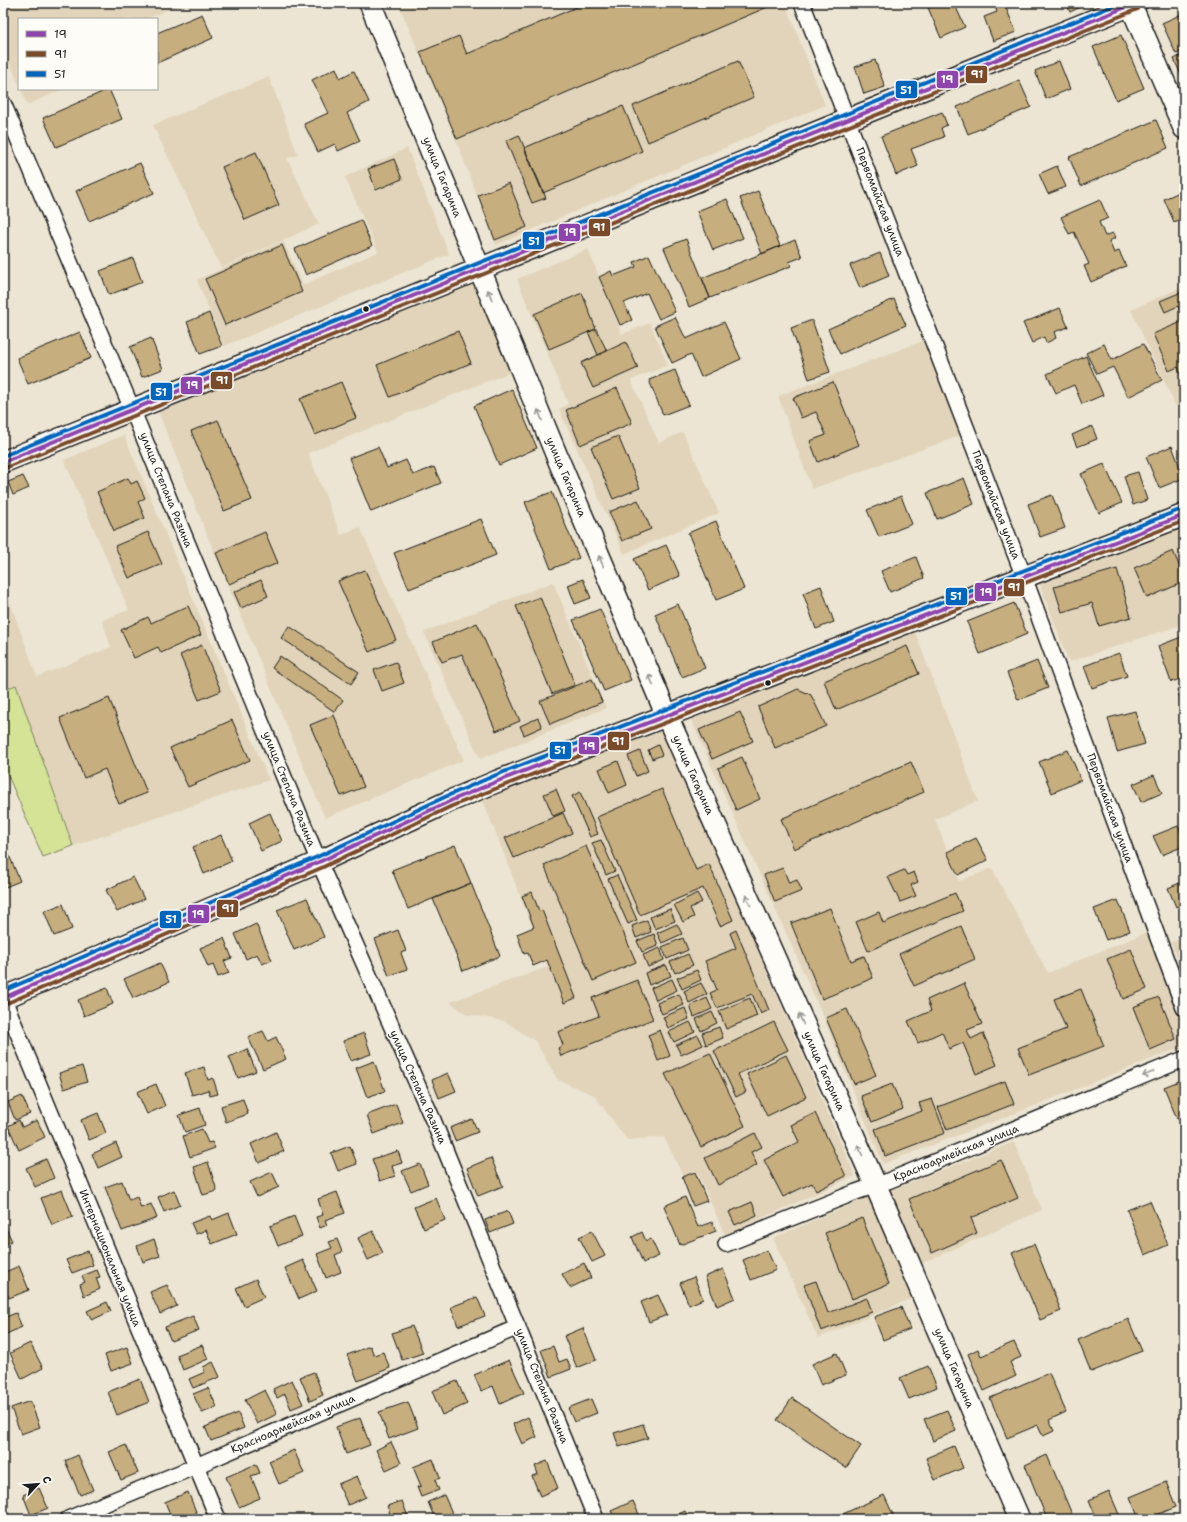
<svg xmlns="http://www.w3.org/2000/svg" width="1187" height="1522" viewBox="0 0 1187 1522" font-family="'Shantell Sans',sans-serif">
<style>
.built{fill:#e1d4ba}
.green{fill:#d5e397;stroke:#78805a}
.building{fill:#c6ae7e;stroke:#1c1c1c}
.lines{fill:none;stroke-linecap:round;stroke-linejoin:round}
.street-casing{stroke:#1c1c1c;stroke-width:18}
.secondary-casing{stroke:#1c1c1c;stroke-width:24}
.street{stroke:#fdfcf7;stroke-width:15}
.secondary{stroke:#fdfcf7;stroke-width:21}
.bus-1-casing{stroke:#fdfcf7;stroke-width:7}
.bus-2-casing{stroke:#fdfcf7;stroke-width:7}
.bus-3-casing{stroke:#fdfcf7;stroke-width:7}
.bus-1{stroke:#8e44ad;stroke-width:4}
.bus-2{stroke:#7a4b2a;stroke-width:4}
.bus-3{stroke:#0065bd;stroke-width:4}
.oneway{stroke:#989794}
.bus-dot{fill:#1c1c1c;stroke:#fdfcf7;stroke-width:1.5}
.labels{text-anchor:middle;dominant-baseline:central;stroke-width:3;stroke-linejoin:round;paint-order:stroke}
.street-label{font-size:11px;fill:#1c1c1c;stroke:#fdfcf7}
.line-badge{stroke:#fdfcf7;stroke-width:1.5}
.badge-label{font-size:11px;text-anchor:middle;font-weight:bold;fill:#fff}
</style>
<rect width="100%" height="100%" fill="#ece5d3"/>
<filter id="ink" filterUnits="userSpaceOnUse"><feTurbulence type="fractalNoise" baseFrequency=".025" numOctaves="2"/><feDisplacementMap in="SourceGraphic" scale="8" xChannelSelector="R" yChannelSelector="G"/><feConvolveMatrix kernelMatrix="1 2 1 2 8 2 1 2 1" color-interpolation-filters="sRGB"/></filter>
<g filter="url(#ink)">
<path class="built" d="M3 3H184L146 19H19V85L3 46Z
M398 3H785L825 105 496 245 456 140Z
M269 77 298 155 287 158 319 224 221 268 153 125Z
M21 89H63L27 105Z
M407 148 449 254 224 346 197 280 283 241 303 285 378 252 345 177Z
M588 249 622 334 650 323 668 365 631 380 659 443 683 432 719 513 624 554 559 409 568 404 517 279Z
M475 281 513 371 308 453 341 535 360 527 464 760 325 818 205 530 158 411Z
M1184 286V404L1176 407 1131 310Z
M925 340 962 435 812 489 778 396Z
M124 435 269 780 73 846 16 685 3 690V583L37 677 111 647 102 620 129 610 64 460Z
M1184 525V632L1181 625 1069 662 1039 582Z
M553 582 606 708 480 759 424 632Z
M914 629 978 801 935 819 959 881 992 868 1048 973 1150 931 1184 1028V1046L1034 1106 883 1164 823 1016 691 720Z
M662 729 855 1176 725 1235 697 1171 683 1176 664 1137 627 1140 594 1095 558 1080 535 1041 504 1021 466 1014 450 1002 548 967 482 798Z
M1184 938V977L1171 942Z
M1014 1142 1042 1210 920 1264 889 1191Z
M873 1195 915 1297 818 1338 773 1238Z"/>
<path class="green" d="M16 685 73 846 43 857 3 764V690Z"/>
<path class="building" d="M586 3H777L457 139 420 52 459 36 467 54Z
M926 3H954L965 27 941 38Z
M997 3H1004L1016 32 993 41 984 17 997 12 994 4Z
M1066 3H1089L1070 12Z
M202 14 213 38 157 63V33Z
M1182 14 1184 19V51L1176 54 1162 23Z
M1121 35 1144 88 1116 100 1093 47Z
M1184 54V73L1181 75 1174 59Z
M875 60 885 87 864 94 855 67Z
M738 61 754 97 648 142 633 106Z
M1059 61 1070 89 1046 99 1035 71Z
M336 68 340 78 354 71 369 102 347 113 360 141 338 151 335 144 318 152 304 124 328 113 312 80Z
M1019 80 1031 107 968 134 957 107Z
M109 89 122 119 56 147 43 118Z
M623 106 642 151 543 193 524 148Z
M942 112 947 125 941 128 944 137 911 149 918 166 896 175 881 136Z
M1156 120 1168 148 1081 186 1069 157Z
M519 135 546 198 532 203 506 141Z
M256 152 279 205 245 220 222 167Z
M394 159 402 179 376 190 368 169Z
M140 163 154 193 89 221 76 191Z
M1057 166 1066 187 1048 194 1039 174Z
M509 183 527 227 495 240 478 195Z
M1184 190V218L1174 222 1164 199Z
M758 191 780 246 762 254 740 198Z
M727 199 743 238 713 250 697 211Z
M1100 200 1108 218 1099 222 1105 236 1113 233 1115 238 1109 241 1114 253 1119 251 1126 266 1091 282 1084 266 1089 264 1074 232 1069 234 1061 217Z
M361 220 372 246 306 275 295 249Z
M686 239 710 298 689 307 664 248Z
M795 240 802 257 789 262 791 266 710 298 702 278Z
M282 245 302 292 225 325 205 279Z
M880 253 889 276 860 288 850 265Z
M649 255 675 312 659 319 647 293 624 303 632 320 620 325 599 277 611 271 613 276 636 267 634 262Z
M133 258 142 282 109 295 100 271Z
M1184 291V320L1178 306 1165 312 1160 301Z
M582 293 596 329 549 349 534 314Z
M894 299 906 325 840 354 828 329Z
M1060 308 1068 327 1054 332 1056 338 1046 343 1044 337 1032 343 1023 323Z
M209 313 222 346 200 354 187 322Z
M675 317 686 339 724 322 741 359 701 377 691 354 672 363 655 326Z
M812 320 830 372 809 379 791 328Z
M1184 321V382L1178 367 1169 371 1153 334Z
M596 329 607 351 598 355 588 332Z
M458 331 471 363 390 397 377 365Z
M80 332 91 358 28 384 17 358Z
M151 338 163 369 142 377 130 347Z
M626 342 638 368 593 388 581 363Z
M1104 344 1112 360 1143 344 1162 380 1128 397 1113 367 1097 374 1086 353Z
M1086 356 1103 395 1082 404 1074 385 1056 393 1047 374Z
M675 370 689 405 663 415 649 380Z
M341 382 356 418 315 435 300 399Z
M833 382 859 445 818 462 810 441 826 435 816 412 801 418 793 398Z
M617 388 632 423 580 445 566 410Z
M512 389 537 448 499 465 474 406Z
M218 420 252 500 224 511 191 431Z
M1092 426 1097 439 1077 447 1072 435Z
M618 436 640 488 613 499 591 447Z
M1172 446 1184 478 1159 488 1146 457Z
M378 447 387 468 406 460 413 475 434 467 441 483 371 512 349 458Z
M1104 464 1122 503 1099 513 1081 474Z
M1138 472 1147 500 1133 505 1124 476Z
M23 476 29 488 13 495 8 482Z
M128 478 131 484 137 481 145 498 138 502 145 518 114 531 97 492Z
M964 478 974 504 937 519 927 493Z
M552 492 579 558 551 569 525 502Z
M1052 495 1065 528 1040 537 1028 504Z
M901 496 912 524 879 537 867 510Z
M638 500 651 529 622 541 609 512Z
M481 519 496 555 409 589 394 553Z
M716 521 744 589 716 600 688 533Z
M148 532 162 564 129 578 115 546Z
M265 532 278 563 229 584 216 553Z
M666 545 680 576 648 590 634 559Z
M1173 551 1184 577V582L1147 598 1134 568Z
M916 557 924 578 890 592 881 571Z
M1117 569 1131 617 1099 626 1092 603 1062 612 1054 587Z
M365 570 396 640 369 652 338 581Z
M583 579 591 598 575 604 568 585Z
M261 580 268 596 241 608 234 592Z
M821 586 834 622 816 629 803 593Z
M540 597 575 685 552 694 516 606Z
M1014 603 1027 634 980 654 967 622Z
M678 604 705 668 682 677 655 614Z
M188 606 201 635 161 653 158 647 134 658 121 630 148 617 151 623Z
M600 609 631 680 604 691 573 620Z
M477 623 520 721 496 731 462 654 442 662 433 642Z
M289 626 359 672 351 684 281 638Z
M1184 636V678L1171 682 1158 646Z
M202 645 221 691 199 700 180 655Z
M907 646 919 674 836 710 824 681Z
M1119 653 1127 676 1092 688 1084 666Z
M280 656 343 700 335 712 272 668Z
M1037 661 1048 688 1018 700 1007 673Z
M396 662 404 683 382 691 374 670Z
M592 679 602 702 550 724 540 701Z
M1184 688V708L1177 690Z
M798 689 811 695 826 726 775 748 758 707Z
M109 698 147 793 119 804 105 769 84 778 60 718Z
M1135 711 1145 744 1117 752 1108 718Z
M740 712 753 741 712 759 699 730Z
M334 715 364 787 341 796 310 725Z
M538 718 542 727 524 735 520 726Z
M232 720 250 760 188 787 170 748Z
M658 745 662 755 652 759 648 750Z
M1068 750 1081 780 1052 793 1039 762Z
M640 751 648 771 636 776 628 756Z
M742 757 760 799 736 810 718 768Z
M618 761 627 785 609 793 599 769Z
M911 762 924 792 794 849 781 819Z
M1154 775 1162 793 1141 802 1133 784Z
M556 789 565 811 553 816 544 794Z
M662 789 696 870 709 864 733 920 720 926 703 888 640 915 597 817Z
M580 792 598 834 590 837 572 796Z
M270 813 282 841 261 851 249 823Z
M563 813 572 833 514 858 505 838Z
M1178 826 1184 839V846L1162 855 1153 836Z
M221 835 232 861 204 874 193 847Z
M976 838 988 860 958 875 947 852Z
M601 840 615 871 606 875 592 843Z
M3 841 20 881 3 888Z
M455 845 471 883 408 909 392 870Z
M586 846 636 962 593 981 544 865Z
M783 868 789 883 797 880 802 891 775 902 764 875Z
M904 870 907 875 914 872 918 882 911 885 916 896 900 902 888 877Z
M617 875 637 920 628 924 608 879Z
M133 877 144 899 117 912 106 890Z
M1184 881V904L1176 907 1168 888Z
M471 883 500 956 463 971 433 899Z
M532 892 539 911 542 910 576 998 564 1003 547 960 533 966 528 953 524 954 517 934 534 927 522 896Z
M697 893 702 902 690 908 694 917 683 922 674 905Z
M955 893 963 911 868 951 856 922 879 912 883 923Z
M307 898 324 937 294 950 277 910Z
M1118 900 1130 931 1106 940 1094 909Z
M63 904 72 929 54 936 44 911Z
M830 908 851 961 864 956 873 978 822 999 791 923Z
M670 909 675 921 655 929 650 917Z
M647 920 651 932 636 938 632 926Z
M256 924 272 960 262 964 257 954 246 959 235 934Z
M677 924 682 934 662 943 657 933Z
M961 926 975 959 914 986 899 954Z
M398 930 406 951 401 953 407 969 389 976 375 939Z
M736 930 769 1010 761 1014 752 994 717 1008 710 993 717 990 705 961 736 948 730 933Z
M654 934 658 946 642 952 637 941Z
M224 938 232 958 224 961 229 973 218 977 213 965 208 967 200 948Z
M683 938 688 950 667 959 662 947Z
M660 948 664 960 648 967 643 955Z
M1131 949 1147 989 1123 999 1107 959Z
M688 954 693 965 675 973 670 962Z
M160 963 169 982 133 998 124 979Z
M666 965 671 976 649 985 645 973Z
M697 970 701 980 682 989 677 978Z
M672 979 677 990 656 1000 651 988Z
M637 980 653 1019 561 1056 558 1048 563 1045 558 1032 599 1016 592 998Z
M701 983 707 994 689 1003 684 991Z
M964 983 982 1024 967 1030 971 1039 983 1033 997 1065 976 1074 963 1043 949 1049 942 1032 918 1043 908 1021 931 1011 927 1000Z
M107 988 113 1004 84 1016 78 1000Z
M1081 989 1104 1046 1029 1075 1018 1048 1066 1029 1054 999Z
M679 994 684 1005 662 1014 657 1003Z
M1159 997 1176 1039 1150 1050 1133 1007Z
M707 998 712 1009 694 1017 690 1006Z
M750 998 757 1016 726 1029 719 1011Z
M685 1008 689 1019 668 1028 663 1017Z
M847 1009 876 1075 854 1084 826 1018Z
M712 1012 717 1023 701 1031 696 1019Z
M690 1022 695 1032 674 1042 669 1032Z
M774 1022 788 1050 738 1074 746 1092 736 1097 714 1051Z
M719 1027 723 1038 706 1045 702 1033Z
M660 1030 670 1056 658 1061 648 1035Z
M263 1031 268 1041 276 1037 286 1059 263 1069 248 1037Z
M364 1033 371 1054 351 1061 343 1041Z
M698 1035 703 1045 681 1055 676 1045Z
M247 1049 256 1071 238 1078 229 1057Z
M710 1053 745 1126 701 1147 665 1074Z
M786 1055 806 1097 767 1116 747 1074Z
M374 1061 385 1091 367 1097 356 1068Z
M82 1066 87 1082 64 1089 59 1073Z
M204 1067 208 1080 213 1078 218 1094 210 1096 208 1090 192 1095 185 1073Z
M448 1073 456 1091 439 1098 432 1080Z
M1184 1079V1115L1177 1119 1164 1087Z
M1005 1081 1014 1104 947 1130 938 1107Z
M156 1084 165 1106 147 1114 137 1092Z
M892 1084 903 1109 872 1122 861 1096Z
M22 1096 30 1114 15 1120 8 1102Z
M243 1099 248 1114 226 1122 221 1106Z
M932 1099 945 1133 885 1156 875 1129 922 1111 919 1103Z
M396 1104 403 1123 374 1134 367 1115Z
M200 1108 205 1125 185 1132 179 1115Z
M98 1113 106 1133 89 1140 81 1120Z
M815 1113 846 1176 816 1191 812 1183 783 1197 764 1160 799 1142 791 1125Z
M472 1119 478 1132 455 1141 450 1128Z
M19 1120 22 1127 37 1120 45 1137 19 1150 8 1126Z
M202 1129 208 1143 212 1142 215 1148 190 1157 183 1136Z
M276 1132 284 1151 259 1163 251 1144Z
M755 1133 762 1147 751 1152 757 1165 718 1185 705 1158Z
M116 1143 122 1157 98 1168 92 1154Z
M350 1146 357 1164 338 1171 331 1153Z
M398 1151 402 1163 392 1166 395 1176 380 1181 372 1159Z
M491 1158 503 1186 478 1196 467 1168Z
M46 1159 54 1178 35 1187 26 1168Z
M1001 1160 1018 1198 971 1218 977 1233 932 1253 909 1199Z
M208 1162 217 1191 203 1195 194 1167Z
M420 1164 428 1184 411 1191 402 1171Z
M272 1172 279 1187 257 1197 250 1182Z
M695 1172 707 1201 693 1206 682 1177Z
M122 1181 129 1200 137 1197 141 1208 151 1204 157 1218 122 1231 105 1187Z
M62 1190 73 1217 52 1225 41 1198Z
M174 1190 180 1205 164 1212 158 1197Z
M337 1192 345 1213 325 1220 327 1225 320 1228 316 1217 323 1215 318 1199Z
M685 1197 698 1227 712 1222 716 1231 680 1245 664 1206Z
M436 1198 445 1220 424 1229 414 1207Z
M1150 1201 1168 1245 1145 1255 1127 1210Z
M752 1202 757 1215 735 1225 729 1212Z
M508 1211 513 1224 490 1233 485 1220Z
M229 1213 237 1234 212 1244 206 1230 196 1234 191 1223 210 1216 212 1220Z
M294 1216 302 1236 278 1246 270 1226Z
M862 1218 889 1284 852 1299 825 1233Z
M3 1222 12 1241 3 1245Z
M373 1231 383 1253 368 1260 358 1238Z
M592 1231 605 1256 592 1262 579 1237Z
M642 1232 646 1241 651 1239 659 1256 643 1263 632 1237Z
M154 1239 160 1256 143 1262 137 1246Z
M337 1239 342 1252 335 1255 341 1272 326 1278 317 1254 332 1248 329 1242Z
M1034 1244 1061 1311 1040 1320 1012 1253Z
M767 1250 776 1270 751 1280 743 1260Z
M88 1251 93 1265 72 1273 66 1260Z
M303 1260 317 1291 299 1299 285 1268Z
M584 1263 591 1278 570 1288 562 1274Z
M19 1266 29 1290 9 1298 3 1285V1273Z
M723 1269 735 1298 717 1306 705 1277Z
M97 1270 100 1277 96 1278 100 1289 84 1296 80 1284 85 1282 82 1276Z
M694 1277 703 1299 689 1305 680 1283Z
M256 1279 264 1297 244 1306 236 1288Z
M816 1281 828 1313 867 1298 872 1312 821 1331 804 1285Z
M167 1285 177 1306 160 1314 150 1292Z
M658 1295 667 1315 649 1322 641 1302Z
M477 1297 485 1316 458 1326 451 1307Z
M107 1302 111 1311 92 1320 87 1311Z
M901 1307 910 1329 883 1340 874 1317Z
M16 1313 22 1327 4 1335 3 1318Z
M193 1316 199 1330 171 1341 165 1327Z
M1128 1319 1142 1351 1091 1372 1078 1340Z
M412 1326 423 1353 402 1360 392 1333Z
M583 1328 596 1360 577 1368 564 1336Z
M1014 1342 1021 1357 1010 1362 1016 1376 984 1391 968 1354 978 1349 981 1356Z
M30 1343 43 1368 22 1379 10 1353Z
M202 1345 208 1359 183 1370 177 1355Z
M370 1346 374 1355 383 1352 390 1368 358 1381 347 1355Z
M553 1346 559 1362 567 1359 571 1369 551 1377 541 1350Z
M127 1347 133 1363 111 1371 105 1355Z
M837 1353 846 1375 821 1385 812 1364Z
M509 1360 524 1393 500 1404 493 1386 481 1391 474 1375Z
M213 1362 220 1377 193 1388 189 1379 205 1372 203 1367Z
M928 1366 937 1387 909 1399 900 1378Z
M314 1372 323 1395 310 1401 300 1377Z
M1049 1373 1066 1412 1049 1420 1054 1431 1043 1436 1038 1425 1007 1438 990 1398Z
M140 1379 149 1402 117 1415 108 1392Z
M292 1380 303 1404 291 1409 285 1394 277 1398 273 1389Z
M457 1381 467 1404 442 1415 432 1391Z
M208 1388 217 1407 202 1413 193 1394Z
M265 1390 277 1414 257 1424 245 1400Z
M792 1398 861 1446 846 1468 777 1420Z
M591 1399 597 1413 574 1422 568 1408Z
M30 1401 40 1427 21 1434 11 1408Z
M408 1402 418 1428 389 1439 379 1412Z
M947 1410 956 1431 933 1441 924 1419Z
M238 1413 244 1428 211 1441 205 1427Z
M528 1417 537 1437 522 1444 513 1424Z
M360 1418 370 1445 346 1454 336 1427Z
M643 1424 648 1438 619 1447 614 1433Z
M391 1442 401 1463 386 1470 376 1450Z
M126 1445 138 1473 121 1480 109 1452Z
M954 1446 963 1468 935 1480 926 1458Z
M294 1450 304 1473 279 1484 269 1461Z
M78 1455 93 1490 80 1495 65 1461Z
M1047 1455 1074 1519H1047L1025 1465Z
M433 1459 440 1478 435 1480 439 1490 421 1497 417 1487 421 1486 413 1467Z
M547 1461 558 1488 540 1496 532 1476 538 1474 535 1466Z
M256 1464 260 1473 251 1476 260 1498 239 1507 226 1477Z
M357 1476 366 1497 348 1505 338 1484Z
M1166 1482 1176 1507 1147 1519H1139L1130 1497Z
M39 1488 48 1508 31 1515 23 1495Z
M1109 1491 1121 1519H1097L1089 1500Z
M188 1492 199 1519H172L165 1502Z
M3 1495 6 1503 3 1505Z
M444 1495 453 1515 445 1519H435L428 1502Z
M884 1495 895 1519H832Z
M402 1501 409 1519H392L387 1506Z
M633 1501 641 1519H615L611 1511Z
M685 1511 689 1519H668Z
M772 1513 775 1519H760Z"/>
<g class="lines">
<defs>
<path id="street" d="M802 3 1024 577 1184 1008
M3 103 132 409 319 862 433 1120 596 1519
M3 997 218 1519
M726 1244 856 1192 888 1181 1184 1059
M68 1519 196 1466 518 1327"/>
<path id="secondary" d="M370 3 561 466 667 716 876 1186 1019 1519
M1130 3 1184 128
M3 462 1136 3
M3 998 319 862 450 801 498 781 1184 515"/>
</defs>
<use href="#street" class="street-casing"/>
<use href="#secondary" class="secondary-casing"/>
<use href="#street" class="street"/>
<use href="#secondary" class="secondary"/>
<defs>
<path id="bus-1" d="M3 462 1136 3
M3 998 319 862 450 801 498 781 1184 515"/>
<path id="bus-2" d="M5 468 1138 9
M5 1004 321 868 452 806 500 787 1184 521"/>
<path id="bus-3" d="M3 456 1120 3
M3 991 317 857 447 796 496 775 1182 509"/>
</defs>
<use href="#bus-1" class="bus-1-casing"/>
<use href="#bus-2" class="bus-2-casing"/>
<use href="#bus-3" class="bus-3-casing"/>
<use href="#bus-1" class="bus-1"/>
<use href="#bus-2" class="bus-2"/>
<use href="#bus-3" class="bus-3"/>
</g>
<defs><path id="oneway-shaft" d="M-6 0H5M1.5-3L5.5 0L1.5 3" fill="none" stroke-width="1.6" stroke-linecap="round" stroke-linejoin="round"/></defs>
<g class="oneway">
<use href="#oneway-shaft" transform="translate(490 295) rotate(-112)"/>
<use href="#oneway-shaft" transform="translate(540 415) rotate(-112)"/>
<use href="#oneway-shaft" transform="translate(601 561) rotate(-113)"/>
<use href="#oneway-shaft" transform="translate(651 680) rotate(-113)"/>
<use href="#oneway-shaft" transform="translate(748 900) rotate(-114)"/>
<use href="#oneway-shaft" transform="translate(801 1019) rotate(-114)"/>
<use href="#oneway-shaft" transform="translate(1148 1074) rotate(158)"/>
<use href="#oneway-shaft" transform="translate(860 1150) rotate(-114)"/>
</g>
</g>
<g class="bus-dot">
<circle cx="366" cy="309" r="3.5"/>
<circle cx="768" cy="683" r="3.5"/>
</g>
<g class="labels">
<g class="street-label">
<text transform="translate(442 177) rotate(68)">улица Гагарина</text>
<text transform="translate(880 202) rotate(69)">Первомайская улица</text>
<text transform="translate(566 477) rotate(67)">улица Гагарина</text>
<text transform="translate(166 490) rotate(68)">улица Степана Разина</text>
<text transform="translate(996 505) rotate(69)">Первомайская улица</text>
<text transform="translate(693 775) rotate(66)">улица Гагарина</text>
<text transform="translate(289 789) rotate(68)">улица Степана Разина</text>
<text transform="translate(1110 808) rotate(70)">Первомайская улица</text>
<text transform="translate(824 1071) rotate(66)">улица Гагарина</text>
<text transform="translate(418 1087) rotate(66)">улица Степана Разина</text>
<text transform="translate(956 1153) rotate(-22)">Красноармейская улица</text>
<text transform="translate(110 1258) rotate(68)">Интернациональная улица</text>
<text transform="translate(954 1368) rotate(67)">улица Гагарина</text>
<text transform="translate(542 1386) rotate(68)">улица Степана Разина</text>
<text transform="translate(293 1424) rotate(-23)">Красноармейская улица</text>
</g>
</g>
<g class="line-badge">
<rect x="965" y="65" width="23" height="19" rx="4" fill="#7a4b2a"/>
<rect x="936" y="70" width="23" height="19" rx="4" fill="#8e44ad"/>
<rect x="895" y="80" width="23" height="19" rx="4" fill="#0065bd"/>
<rect x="588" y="218" width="23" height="19" rx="4" fill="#7a4b2a"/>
<rect x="558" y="223" width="23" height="19" rx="4" fill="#8e44ad"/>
<rect x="522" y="231" width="23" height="19" rx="4" fill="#0065bd"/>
<rect x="210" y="371" width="23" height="19" rx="4" fill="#7a4b2a"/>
<rect x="180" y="376" width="23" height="19" rx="4" fill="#8e44ad"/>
<rect x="150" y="382" width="23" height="19" rx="4" fill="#0065bd"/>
<rect x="1003" y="578" width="22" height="19" rx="4" fill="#7a4b2a"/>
<rect x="974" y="582" width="23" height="20" rx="4" fill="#8e44ad"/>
<rect x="945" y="587" width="23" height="19" rx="4" fill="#0065bd"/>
<rect x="607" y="731" width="23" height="20" rx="4" fill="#7a4b2a"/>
<rect x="578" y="736" width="22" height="19" rx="4" fill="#8e44ad"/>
<rect x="549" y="741" width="23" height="19" rx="4" fill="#0065bd"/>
<rect x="216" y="899" width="23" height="19" rx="4" fill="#7a4b2a"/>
<rect x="187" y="904" width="23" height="20" rx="4" fill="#8e44ad"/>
<rect x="159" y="910" width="23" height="19" rx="4" fill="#0065bd"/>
</g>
<g class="badge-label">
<text x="977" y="78">91</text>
<text x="947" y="83">19</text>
<text x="906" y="94">51</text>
<text x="599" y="231">91</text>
<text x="570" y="236">19</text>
<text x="534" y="245">51</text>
<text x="222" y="384">91</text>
<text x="192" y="389">19</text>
<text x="161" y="396">51</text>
<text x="1014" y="591">91</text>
<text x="986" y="596">19</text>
<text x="956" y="600">51</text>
<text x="618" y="745">91</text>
<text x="589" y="750">19</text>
<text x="560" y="754">51</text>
<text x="228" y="912">91</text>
<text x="198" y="918">19</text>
<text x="171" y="923">51</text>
</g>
<rect width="1187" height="1522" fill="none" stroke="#fdfcf7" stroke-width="16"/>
<rect x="8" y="8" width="1171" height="1506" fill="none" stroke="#1c1c1c" stroke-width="1.5" filter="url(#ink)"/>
<rect x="18" y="18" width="140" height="72" fill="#fdfcf7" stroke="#a3a29f"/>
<rect x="26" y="31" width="20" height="6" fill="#8e44ad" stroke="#a3a29f"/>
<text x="54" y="38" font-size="12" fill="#1c1c1c">19</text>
<rect x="26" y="51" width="20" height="6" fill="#7a4b2a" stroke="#a3a29f"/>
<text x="54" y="58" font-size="12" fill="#1c1c1c">91</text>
<rect x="26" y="71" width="20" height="6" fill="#0065bd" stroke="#a3a29f"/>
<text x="54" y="78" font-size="12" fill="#1c1c1c">51</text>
<g transform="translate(38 1484) rotate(64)" stroke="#fdfcf7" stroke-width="3" paint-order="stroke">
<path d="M0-3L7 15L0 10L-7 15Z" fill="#1c1c1c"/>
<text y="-6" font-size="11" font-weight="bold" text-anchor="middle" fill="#1c1c1c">С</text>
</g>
</svg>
